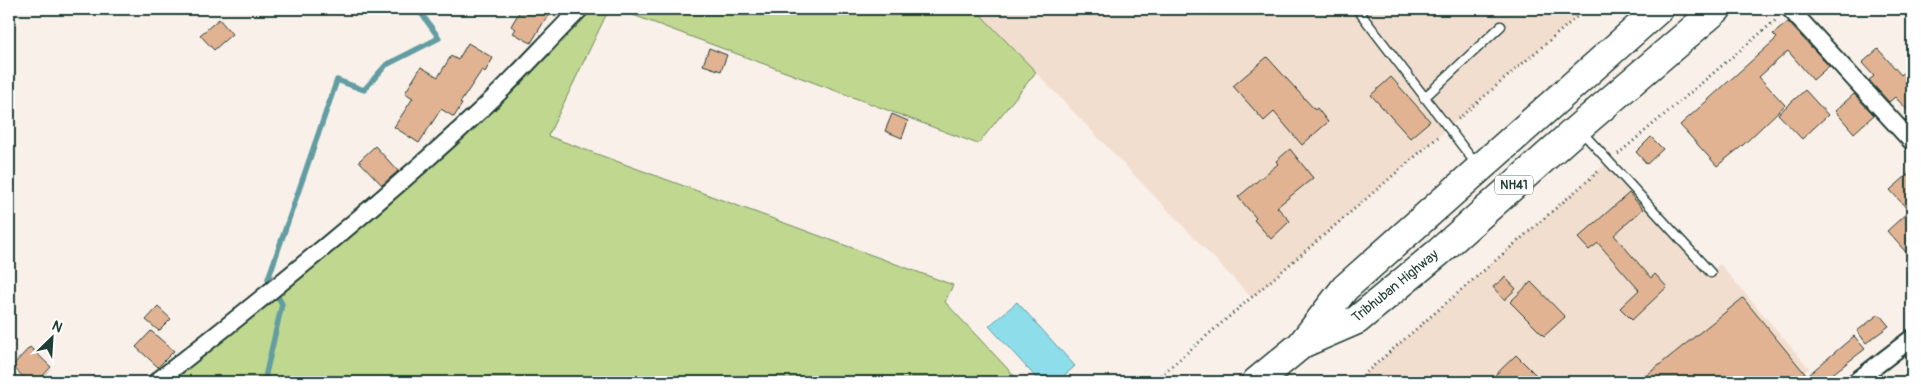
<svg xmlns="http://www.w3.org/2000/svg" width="1921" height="391" viewBox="0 0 1921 391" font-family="Pangolin,sans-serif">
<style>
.built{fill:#f2decf}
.green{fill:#bfd78e;stroke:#6f8a61}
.water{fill:#8eddeb;stroke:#629da2}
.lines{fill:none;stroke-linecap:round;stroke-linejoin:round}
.stream{stroke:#629da2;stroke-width:5.5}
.building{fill:#e2b393;stroke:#1f3d34}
.service-casing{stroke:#1f3d34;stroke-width:11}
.minor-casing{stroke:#1f3d34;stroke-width:20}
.trunk-casing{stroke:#1f3d34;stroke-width:31}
.path{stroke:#1f3d34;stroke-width:3;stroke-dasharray:1 4;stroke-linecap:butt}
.service{stroke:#fff;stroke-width:8}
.minor{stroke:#fff;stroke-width:16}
.trunk{stroke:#fff;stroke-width:28}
.labels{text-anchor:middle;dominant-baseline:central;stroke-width:4.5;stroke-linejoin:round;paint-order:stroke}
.shield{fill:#fff;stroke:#627771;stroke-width:1}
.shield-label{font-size:12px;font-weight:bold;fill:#1f3d34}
.street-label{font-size:14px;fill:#1f3d34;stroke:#fff}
</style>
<rect width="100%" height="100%" fill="#f9f0e9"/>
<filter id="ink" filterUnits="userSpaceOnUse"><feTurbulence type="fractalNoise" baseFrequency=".02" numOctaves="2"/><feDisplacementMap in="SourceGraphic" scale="10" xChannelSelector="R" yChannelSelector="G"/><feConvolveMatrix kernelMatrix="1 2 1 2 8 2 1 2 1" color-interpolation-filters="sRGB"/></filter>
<g filter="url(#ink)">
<path class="built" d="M975 9H1586L1252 298Z
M1608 162 1711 273 1720 264 1809 368 1792 382H1355Z"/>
<path class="green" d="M580 9H609L548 136 953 285 945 302 1020 382H156L263 298Z
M617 9H975L1036 72 978 144Z"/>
<path class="water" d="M1017 302 1075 366 1057 382H1040L989 326Z"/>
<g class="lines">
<path class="stream" d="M264 382 282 304 268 279 337 80 364 90 386 65 439 38 418 9"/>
</g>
<path class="building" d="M521 9H555L543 23 531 43 513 33 516 29 511 26Z
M219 19 232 34 214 50 200 35Z
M1788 22 1829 66 1813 80 1788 51 1759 77 1785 105 1742 146 1717 166 1680 125 1777 38 1773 34Z
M468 43 493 58 485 72 482 70 460 103 462 104 454 117 441 109 419 143 394 127 413 98 405 93 421 67 438 77 451 56 458 60Z
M709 48 727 55 721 71 703 65Z
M1878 49 1901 75 1912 64V115L1895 97 1889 102 1869 80 1874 76 1862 63Z
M1267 57 1315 110 1317 108 1328 122 1302 145 1274 112 1264 121 1233 86Z
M1391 77 1430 121 1410 138 1371 95Z
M1805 90 1828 115 1802 139 1778 114Z
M1854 94 1874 115 1854 133 1835 111Z
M892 114 908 121 902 138 885 131Z
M1651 137 1663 149 1647 164 1636 152Z
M375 146 398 171 382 185 359 161Z
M1290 149 1313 178 1277 207 1290 221 1271 239 1254 220 1256 218 1238 197 1278 164 1276 161Z
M1912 171V259L1887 231 1909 211 1890 190Z
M1629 193 1643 209 1614 235 1651 278 1655 274 1667 287 1632 320 1620 308 1639 290 1598 243 1589 250 1578 238Z
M1505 277 1516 289 1504 300 1493 287Z
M1531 282 1565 317 1544 336 1510 302Z
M1743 298 1807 376 1854 336 1865 349 1822 382H1638Z
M158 307 171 319 159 331 146 320Z
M1879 314 1889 326 1866 343 1857 331Z
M151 331 174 351 158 367 136 347Z
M30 347 51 367 37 382H29L12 366Z
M1516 355 1543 382H1488Z"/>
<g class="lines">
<defs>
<path id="service" d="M1357 9 1476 164
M1424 98 1501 26
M1581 131 1711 273"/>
<path id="minor" d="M1790 9 1912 142
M156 382C268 295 378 206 482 109 516 77 547 42 580 9
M1855 382 1912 338"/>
<path id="trunk" d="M1304 343 1357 320 1439 252 1578 128 1717 9
M1256 382 1301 345 1345 288 1659 9"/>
</defs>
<use href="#service" class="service-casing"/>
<use href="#minor" class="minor-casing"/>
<use href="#trunk" class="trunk-casing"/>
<path class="path" d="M1458 119 1586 9
M1618 154 1777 19
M1153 382 1438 137
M1355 382 1600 170"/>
<use href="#service" class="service"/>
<use href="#minor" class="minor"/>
<use href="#trunk" class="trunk"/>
</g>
</g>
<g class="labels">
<rect class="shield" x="1495" y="175.5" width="38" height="19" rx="4"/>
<g class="shield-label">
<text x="1514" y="185">NH41</text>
</g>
<g class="street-label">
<text transform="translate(1395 286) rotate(-39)">Tribhuban Highway</text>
</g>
</g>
<rect width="1921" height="391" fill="none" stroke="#fff" stroke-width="30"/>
<rect x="15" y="15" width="1891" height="361" fill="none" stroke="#1f3d34" stroke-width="2" filter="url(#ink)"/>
<g transform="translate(52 338) rotate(25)" stroke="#ffffff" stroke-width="4" paint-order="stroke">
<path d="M0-4L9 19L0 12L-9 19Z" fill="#1f3d34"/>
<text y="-8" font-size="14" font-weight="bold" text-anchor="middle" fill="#1f3d34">N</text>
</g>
</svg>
